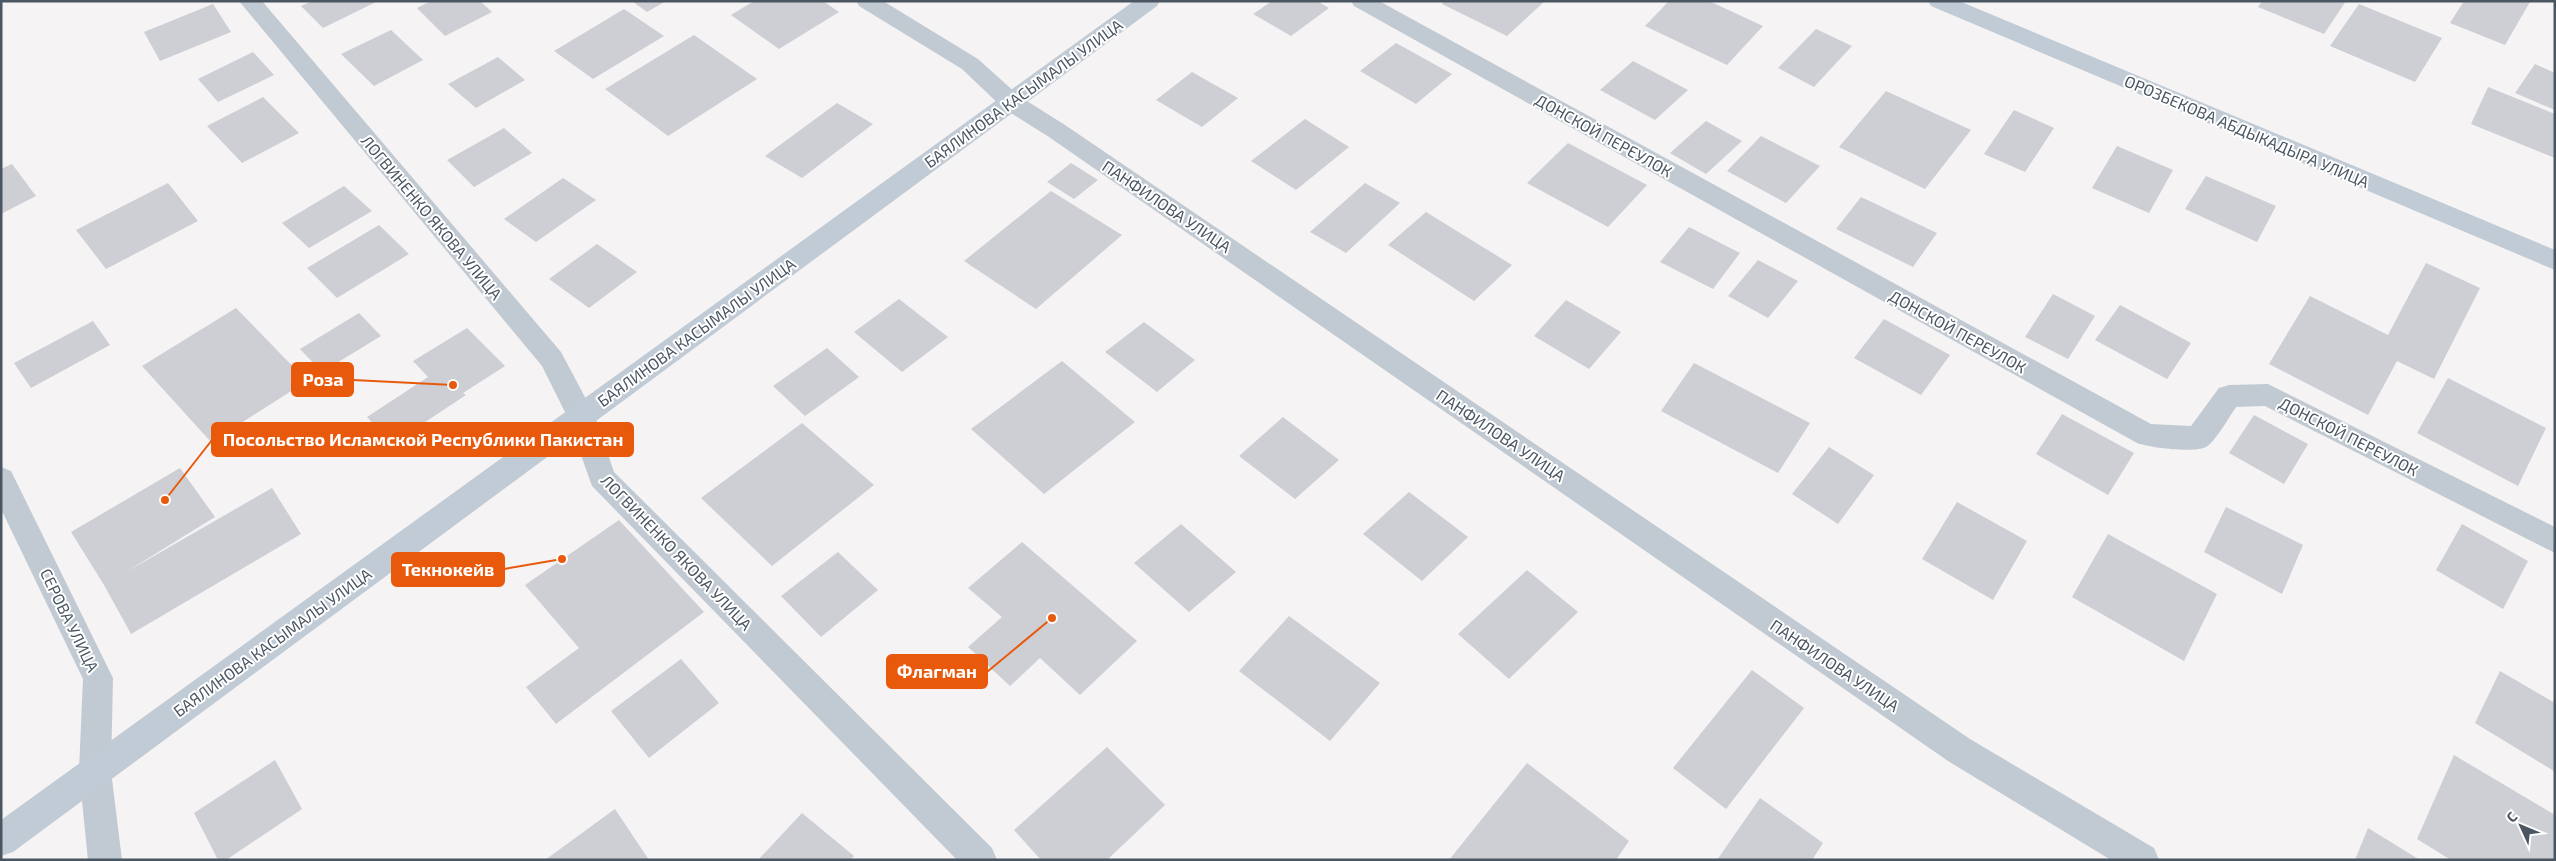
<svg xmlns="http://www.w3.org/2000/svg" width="2556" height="861" viewBox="0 0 2556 861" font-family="'Exo 2',sans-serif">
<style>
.building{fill:#cdcfd5}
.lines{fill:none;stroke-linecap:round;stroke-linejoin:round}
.street{fill:#c1cad2;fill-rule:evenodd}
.secondary{fill:#c1cbd6;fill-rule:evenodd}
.labels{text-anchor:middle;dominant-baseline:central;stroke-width:4;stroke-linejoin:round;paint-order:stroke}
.street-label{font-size:16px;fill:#4a5661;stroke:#fff}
.leader{fill:none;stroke:#e8590c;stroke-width:2}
.callout-dot{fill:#e8590c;stroke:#fff;stroke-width:2}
.callout{fill:#e8590c;stroke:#e8590c;stroke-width:2}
.callout-label{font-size:18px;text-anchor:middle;font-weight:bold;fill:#fff}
</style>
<rect width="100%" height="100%" fill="#f5f3f3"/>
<path class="building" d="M312 1H378L323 28 301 6Z
M431 1H480L492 12 445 36 417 8Z
M632 1H666L647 12Z
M754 1H823L839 12 779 49 731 15Z
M1272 1H1317L1329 8 1291 36 1253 14Z
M1444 1H1545L1507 36 1442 4Z
M1669 1H1709L1763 26 1727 65 1645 26Z
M2262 1H2346L2324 34 2258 7Z
M2464 1H2528L2530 2 2505 45 2450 23Z
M213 4 231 32 160 61 144 32Z
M2359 4 2442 38 2415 82 2330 46Z
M624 9 664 36 593 79 554 51Z
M1816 29 1852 46 1814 87 1778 68Z
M391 30 423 60 374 86 341 54Z
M694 35 757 79 668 136 605 89Z
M1396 43 1452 74 1416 104 1360 71Z
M253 52 274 75 218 102 198 79Z
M498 57 525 80 476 108 448 84Z
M1633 61 1688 90 1655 120 1600 90Z
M2535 64 2555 73V110L2515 93Z
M1192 72 1238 98 1202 127 1156 100Z
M2488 87 2555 114V158L2471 124Z
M1886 91 1971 130 1925 189 1839 147Z
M263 97 299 133 242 163 207 126Z
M837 103 873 124 802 178 765 156Z
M2014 110 2054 128 2025 172 1984 154Z
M1305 119 1349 147 1296 190 1251 161Z
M1706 121 1742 141 1706 174 1670 153Z
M504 128 532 153 474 187 447 160Z
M1761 136 1820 166 1786 203 1727 171Z
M1568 143 1647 185 1608 227 1527 183Z
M2117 146 2173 170 2149 213 2092 188Z
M1071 163 1098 180 1074 199 1047 182Z
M12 164 36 196 1 214V169Z
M2206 176 2276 206 2257 242 2185 209Z
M563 178 596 200 536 242 504 219Z
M168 183 198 221 106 269 76 230Z
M1365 183 1400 203 1346 253 1310 232Z
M344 186 372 211 309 248 282 223Z
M1051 191 1122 235 1036 309 964 261Z
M1861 197 1937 233 1913 267 1836 229Z
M1426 212 1512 265 1474 301 1388 245Z
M379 225 409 254 337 298 307 268Z
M1689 227 1740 253 1713 289 1660 262Z
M597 244 637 272 589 308 549 279Z
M1758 260 1798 281 1768 318 1728 296Z
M2426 263 2480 288 2434 379 2397 361 2368 415 2269 364 2310 296 2388 335Z
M2053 294 2095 316 2068 359 2025 337Z
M899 299 948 337 902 372 854 332Z
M1566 300 1621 332 1589 369 1534 336Z
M2120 305 2191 343 2167 379 2095 340Z
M236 308 307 381 211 442 142 366Z
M359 313 381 336 322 372 300 349Z
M1884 319 1950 355 1921 395 1854 358Z
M93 321 110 345 31 388 14 363Z
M1144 322 1195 360 1157 392 1105 352Z
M467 328 505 366 463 393 466 395 392 444 367 417 428 377 413 361Z
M827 348 859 377 805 416 773 386Z
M1062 361 1135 422 1044 494 971 429Z
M1694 363 1810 423 1778 473 1661 411Z
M2448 378 2546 428 2518 486 2417 433Z
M2062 414 2134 453 2108 495 2036 454Z
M2254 415 2308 444 2284 484 2229 453Z
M1283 417 1339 460 1295 499 1239 456Z
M802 423 874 485 772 566 701 498Z
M1829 447 1874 475 1838 524 1792 494Z
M180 468 215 517 126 572 272 488 301 534 131 634 104 585 71 532Z
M1409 492 1468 537 1422 581 1363 534Z
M1957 502 2027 541 1993 600 1922 559Z
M2226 507 2303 545 2282 594 2204 552Z
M619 520 704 612 556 724 526 687 579 648 525 585Z
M1181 524 1236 572 1189 612 1134 563Z
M2462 524 2528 561 2503 609 2436 570Z
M2108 534 2217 594 2184 661 2072 597Z
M1022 542 1137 641 1080 695 1040 658 1010 686 968 647 1002 617 968 588Z
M838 552 878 590 821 637 781 596Z
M1527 570 1578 612 1509 679 1458 634Z
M1289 616 1380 683 1330 741 1239 671Z
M681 659 719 703 649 758 611 711Z
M1752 670 1804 708 1726 809 1673 768Z
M2500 671 2555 703 2554 771 2475 723Z
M1107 747 1165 805 1107 860H1041L1014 830Z
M2454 755 2555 815V860H2451L2417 839Z
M275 760 302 809 226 860H218L194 813Z
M1527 763 1629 841 1616 860H1449Z
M1760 798 1823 843 1812 860H1717Z
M615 809 649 860H545Z
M802 813 854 856 850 860H758Z
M2368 828 2420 860H2355Z"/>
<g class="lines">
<path class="street" d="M239 1H262L561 352 595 416 614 472 992 848 997 860H957L592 486 567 416 542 366Z
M856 1H883L978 59 1019 96 1065 125 1970 739 2154 848 2159 860H2111L1948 761 1049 137 1003 108 962 69 859 6Z
M1351 1H1379L2151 424 2191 426 2219 388 2229 385 2268 384 2555 527V553L2265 406 2236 407C2230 416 2215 442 2206 447 2194 453 2151 448 2137 443L1354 6Z
M1 467 11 471 113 678 111 771 122 860H88L79 771 83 679 1 509Z"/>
<path class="secondary" d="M1134 1H1160L1157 6 13 852 1 856V820Z
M1928 1H1959L2555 250V270L1931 6Z"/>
</g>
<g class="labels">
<g class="street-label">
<text transform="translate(1023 93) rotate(-36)">БАЯЛИНОВА КАСЫМАЛЫ УЛИЦА</text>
<text transform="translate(2247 131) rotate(23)">ОРОЗБЕКОВА АБДЫКАДЫРА УЛИЦА</text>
<text transform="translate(1604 135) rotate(29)">ДОНСКОЙ ПЕРЕУЛОК</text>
<text transform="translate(1167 206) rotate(34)">ПАНФИЛОВА УЛИЦА</text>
<text transform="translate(432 217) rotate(50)">ЛОГВИНЕНКО ЯКОВА УЛИЦА</text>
<text transform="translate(1958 331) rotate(29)">ДОНСКОЙ ПЕРЕУЛОК</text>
<text transform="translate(696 332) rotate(-36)">БАЯЛИНОВА КАСЫМАЛЫ УЛИЦА</text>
<text transform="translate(1501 435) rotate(34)">ПАНФИЛОВА УЛИЦА</text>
<text transform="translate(2349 436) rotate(27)">ДОНСКОЙ ПЕРЕУЛОК</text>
<text transform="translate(677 552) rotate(46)">ЛОГВИНЕНКО ЯКОВА УЛИЦА</text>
<text transform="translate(70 620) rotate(64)">СЕРОВА УЛИЦА</text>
<text transform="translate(272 642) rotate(-36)">БАЯЛИНОВА КАСЫМАЛЫ УЛИЦА</text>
<text transform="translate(1835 665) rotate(34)">ПАНФИЛОВА УЛИЦА</text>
</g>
</g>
<path class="leader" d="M453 385L353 380M165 500L212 440M562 559L504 569M1052 618L987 672"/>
<g class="callout-dot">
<circle cx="453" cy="385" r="5"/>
<circle cx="165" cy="500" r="5"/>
<circle cx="562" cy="559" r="5"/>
<circle cx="1052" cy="618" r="5"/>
</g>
<g class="callout">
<rect x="292" y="363" width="61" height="33" rx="5"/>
<rect x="212" y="423" width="421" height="33" rx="5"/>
<rect x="392" y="553" width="112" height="33" rx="5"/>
<rect x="887" y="655" width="100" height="33" rx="5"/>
</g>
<g class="callout-label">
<text x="323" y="386">Роза</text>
<text x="423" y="446">Посольство Исламской Республики Пакистан</text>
<text x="448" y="576">Текнокейв</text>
<text x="937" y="678">Флагман</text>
</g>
<rect width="2556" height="861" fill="none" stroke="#4a5661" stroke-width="5"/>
<g transform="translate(2521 826) rotate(314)" stroke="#ffffff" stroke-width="4" paint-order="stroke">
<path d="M0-4L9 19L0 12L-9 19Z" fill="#4a5661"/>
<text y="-8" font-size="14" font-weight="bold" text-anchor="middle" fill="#4a5661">С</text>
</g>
</svg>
